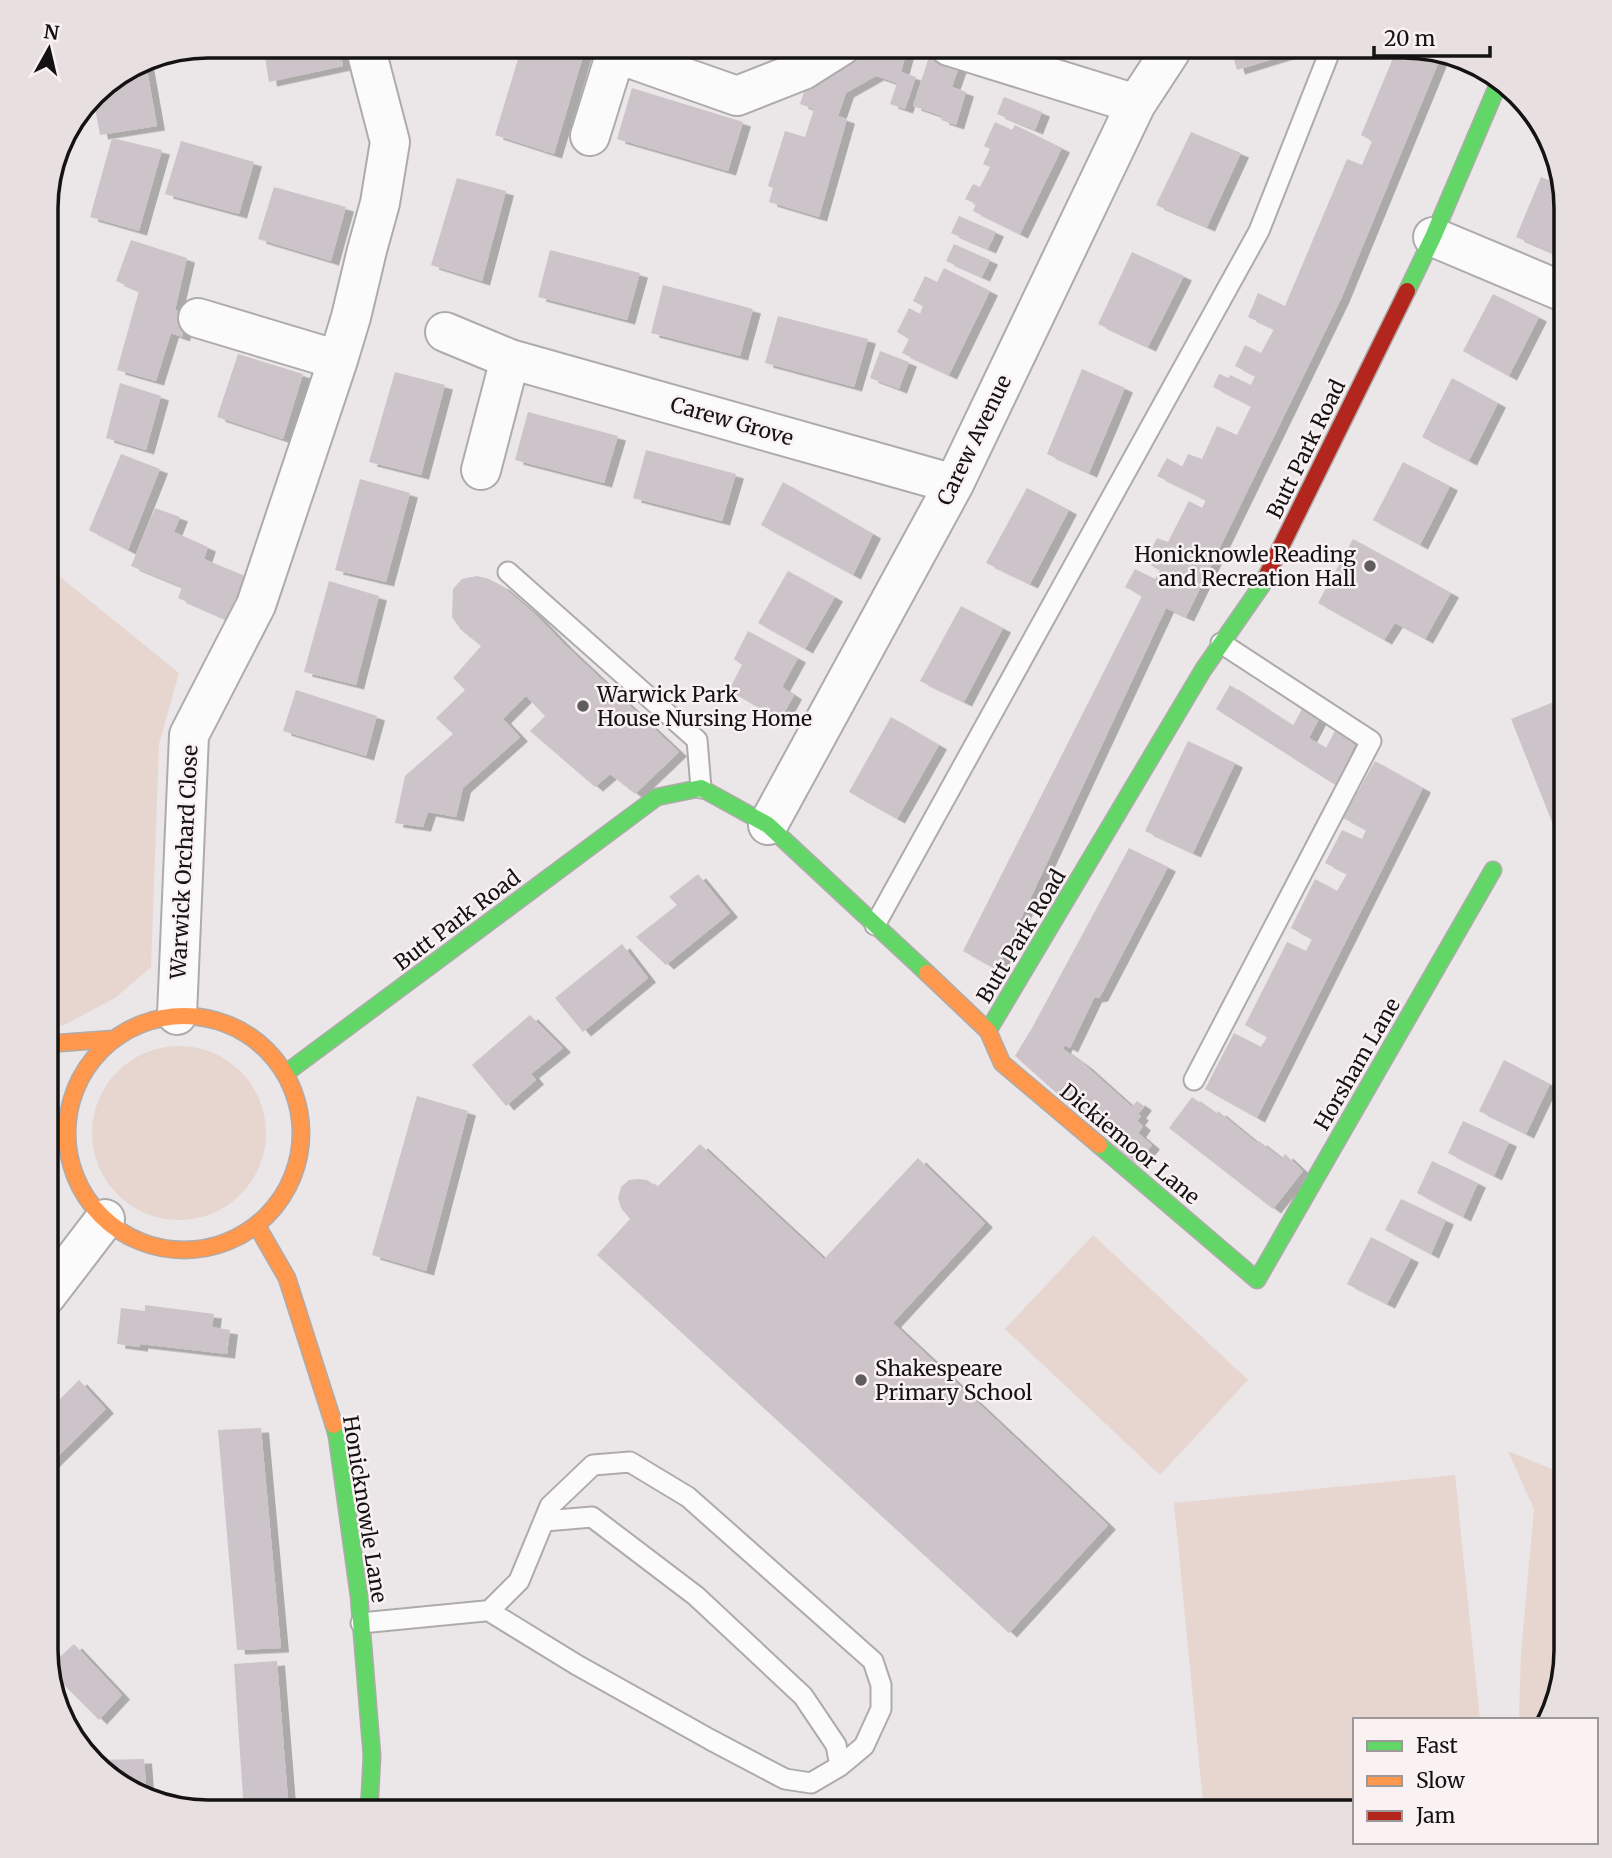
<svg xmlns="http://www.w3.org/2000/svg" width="1612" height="1858" viewBox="0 0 1612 1858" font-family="Merriweather,serif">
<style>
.green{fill:#e6d6cf}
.building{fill:#ccc4c8;filter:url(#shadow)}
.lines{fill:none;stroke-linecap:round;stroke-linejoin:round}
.lane-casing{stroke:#aeabab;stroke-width:23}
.street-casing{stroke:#aeabab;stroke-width:42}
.fast-casing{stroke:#aeabab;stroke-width:19}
.slow-casing{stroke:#aeabab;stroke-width:19}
.jam-casing{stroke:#aeabab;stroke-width:19}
.lane{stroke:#fcfbfb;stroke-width:19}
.street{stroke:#fcfbfb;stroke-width:38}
.fast{stroke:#63d668;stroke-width:16}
.slow{stroke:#ff974d;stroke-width:16}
.jam{stroke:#b3261e;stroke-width:16}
.poi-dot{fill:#5f5c5d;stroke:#faf1f3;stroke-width:2.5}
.labels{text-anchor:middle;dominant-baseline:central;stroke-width:5;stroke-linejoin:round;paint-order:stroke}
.street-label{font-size:21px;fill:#141212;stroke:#faf1f3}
.poi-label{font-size:21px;fill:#141212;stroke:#faf1f3;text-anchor:start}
.rim{fill:none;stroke:#141212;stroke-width:3.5}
</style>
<defs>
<filter id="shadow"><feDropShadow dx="8" dy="4.5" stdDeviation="0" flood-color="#0004"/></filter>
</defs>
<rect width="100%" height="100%" fill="#ebe6e7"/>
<path class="green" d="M46 555 59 576 179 673 159 744 151 967 115 998 62 1026 46 1022Z
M92 1133a87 87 0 1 1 174 0a87 87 0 1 1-174 0Z
M1093 1235 1248 1380 1160 1475 1005 1329Z
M1508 1451 1566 1475V1651L1550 1720H1519L1521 1653 1534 1509Z
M1455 1475 1480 1720H1355V1812H1204L1174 1503Z"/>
<path class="building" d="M263 46H339L343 66 269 82Z
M522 46H586L554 154 495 135Z
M856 46H903L908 47 901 72 916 77 905 109 890 104 897 83 876 76 846 93 838 116 847 119 819 217 769 202 773 188 768 186 785 131 805 137 814 109 800 104 812 69Z
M1230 46H1287L1289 54 1237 70Z
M1398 46H1415L1442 54 1341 299 1186 617 1166 608 997 970 963 951 1142 596 1125 587 1135 569 1155 579 1160 570 1145 562 1157 538 1168 542 1189 501 1202 508 1206 500 1157 476 1167 458 1182 467 1188 454 1202 459 1217 426 1237 435 1251 406 1213 387 1219 374 1229 378 1230 375 1251 385 1255 376 1235 366 1245 345 1261 353 1274 329 1248 317 1258 293 1285 306 1347 159 1362 165 1372 141 1361 135Z
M930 54 960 64 952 87 966 92 956 125 941 120 942 116 913 106Z
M145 58 157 126 100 135 93 96 100 86Z
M632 88 743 122 728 171 617 139Z
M1004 97 1042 112 1035 130 997 114Z
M995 122 1012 130 1015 125 1062 148 1020 234 973 211 976 204 965 199 973 184 980 187 990 167 983 164 990 149 984 146Z
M1191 132 1241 153 1207 227 1156 205Z
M112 138 162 150 139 231 90 217Z
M181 141 254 162 239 214 165 194Z
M1541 177 1559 184 1566 207V253L1565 258 1516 237Z
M457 178 506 191 482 281 431 265Z
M274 187 346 207 331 261 258 239Z
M959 216 996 232 988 249 951 233Z
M131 240 187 258 175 310 188 314 182 337 171 333 156 381 117 370 139 291 116 281Z
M954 244 990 260 982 277 946 261Z
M550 250 640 273 627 320 538 297Z
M1132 252 1184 276 1148 347 1098 324Z
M944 268 990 291 949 375 902 353 909 339 897 332 909 308 920 314 923 306 913 301 925 276 937 282Z
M663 285 753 309 740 356 651 333Z
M1493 294 1539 317 1509 376 1463 351Z
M778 316 868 339 854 387 765 363Z
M880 351 909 362 899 389 870 378Z
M238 354 303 374 283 439 217 417Z
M1082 369 1125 388 1089 473 1047 454Z
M395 372 445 385 421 475 369 462Z
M1452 378 1498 403 1469 461 1422 437Z
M46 381H51L48 435H46Z
M120 383 161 396 146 450 106 438Z
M528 412 618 436 604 483 515 460Z
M646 450 736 474 722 521 633 498Z
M121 454 160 469 128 550 89 530Z
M1403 462 1450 486 1420 545 1373 520Z
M360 479 410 493 386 582 335 570Z
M783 482 873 534 853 575 761 525Z
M1027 488 1069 510 1030 584 986 563Z
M155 508 180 517 174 532 208 547 204 559 245 576 228 620 178 598 182 587 131 566Z
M1353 539 1451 593 1425 639 1395 623 1384 640 1318 603Z
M788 571 835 597 805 649 758 623Z
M477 576 489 579 502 586 536 615 565 645 679 752 635 794 610 774 595 787 530 731 545 716 526 696 503 719 520 737 463 788 456 817 428 812 423 827 395 823 405 776 453 734 436 718 465 690 453 678 481 646 461 630 452 617 453 589 462 579Z
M329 581 379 596 356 685 304 672Z
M961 606 1003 628 964 702 920 681Z
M748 631 798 658 782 687 794 695 780 721 729 690 742 665 734 659Z
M1230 685 1293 726 1303 707 1320 717 1309 738 1326 748 1337 727 1357 740 1348 760 1354 765 1343 790 1216 709Z
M296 690 377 716 366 756 283 731Z
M1566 697V857L1511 719Z
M891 717 939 745 897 819 849 792Z
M1188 741 1235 763 1193 853 1145 831Z
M1375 761 1423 788 1257 1118 1205 1089 1234 1033 1261 1047 1267 1037 1245 1025 1287 942 1306 951 1312 939 1291 928 1315 879 1337 891 1347 874 1325 863 1342 830 1362 839 1366 830 1343 818Z
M1129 848 1168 867 1100 997 1094 998 1070 1048 1065 1045 1063 1049 1084 1064 1132 1107 1137 1101 1144 1106 1138 1114 1141 1116 1137 1121 1143 1126 1138 1133 1152 1145 1136 1164 1015 1056 1032 1028Z
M698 874 730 913 666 965 636 937 677 905 669 897Z
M622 944 648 978 583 1032 555 998Z
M530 1015 563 1048 531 1074 536 1080 506 1106 472 1065Z
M1504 1060 1550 1084 1526 1134 1479 1111Z
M417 1096 468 1111 426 1271 372 1255Z
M1192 1097 1216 1114 1218 1111 1257 1143 1259 1141 1282 1159 1285 1154 1303 1171 1273 1209 1169 1128Z
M1463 1121 1509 1142 1494 1176 1448 1153Z
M700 1144 824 1259 918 1158 985 1223 893 1323 1108 1525 1009 1633 597 1255 630 1219 621 1208 618 1198 621 1187 629 1180 639 1179 647 1180 657 1187Z
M1432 1161 1478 1183 1463 1217 1417 1193Z
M1401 1199 1446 1220 1431 1254 1385 1230Z
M1371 1237 1411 1258 1387 1304 1347 1284Z
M145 1305 214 1314 212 1327 230 1330 227 1354 140 1344V1347L117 1344 121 1308 145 1311Z
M79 1380 106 1409 46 1468V1413Z
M261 1428 281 1648 237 1650 218 1430Z
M74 1644 122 1695 99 1720 53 1674 50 1666Z
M277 1661 289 1812H244L234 1664Z
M144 1759 147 1798 135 1796 100 1766 99 1760Z"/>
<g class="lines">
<defs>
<path id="lane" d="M508 572 697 740 701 788
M875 925 1259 231 1332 46
M1194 1080 1371 741 1221 643
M630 1462 688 1497 873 1661 881 1685V1709L864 1746 840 1766 811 1783 785 1779 711 1740 577 1665 489 1611 519 1581 550 1506 593 1465Z
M545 1521 592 1517 696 1596 803 1696 836 1745 840 1766
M361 1623 495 1610"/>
<path id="street" d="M949 46 1136 104
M615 53 737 96 803 70 841 46
M590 136 618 46
M1433 237 1566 293
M198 318 338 360
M445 332 510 359 954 484
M481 470 510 359
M768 825 954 484 1136 104 1170 52
M177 1015 189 735 256 605 338 360 351 317 367 250 380 203 390 142 365 46
M46 1296 105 1219"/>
<path id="fast" d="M1407 291 1433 237 1500 80
M988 1031 1203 670 1262 585 1268 573
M286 1073 657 797 701 788 768 825 927 973
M1099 1145 1257 1280 1493 870
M334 1425 337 1436 359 1596 372 1756 369 1812"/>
<path id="slow" d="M927 973 988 1031 1002 1063 1099 1145
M67 1133a117 117 0 1 1 234 0a117 117 0 1 1-234 0Z
M46 1044 113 1039
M257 1226 287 1278 334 1425"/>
<path id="jam" d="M1268 573 1407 291"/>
</defs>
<use href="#lane" class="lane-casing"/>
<use href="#street" class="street-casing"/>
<use href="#fast" class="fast-casing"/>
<use href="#slow" class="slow-casing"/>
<use href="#jam" class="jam-casing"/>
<use href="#lane" class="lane"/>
<use href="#street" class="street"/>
<use href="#fast" class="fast"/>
<use href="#slow" class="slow"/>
<use href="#jam" class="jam"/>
</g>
<g class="poi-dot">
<circle cx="1370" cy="566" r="7"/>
<circle cx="583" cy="706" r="7"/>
<circle cx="861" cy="1380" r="7"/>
</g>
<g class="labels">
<g class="street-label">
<text transform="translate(732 421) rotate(16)">Carew Grove</text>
<text transform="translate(974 440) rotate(-64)">Carew Avenue</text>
<text transform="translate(1306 449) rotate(-64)">Butt Park Road</text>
<text transform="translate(184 862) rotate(-87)">Warwick Orchard Close</text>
<text transform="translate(457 920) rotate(-37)">Butt Park Road</text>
<text transform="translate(1021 936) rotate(-59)">Butt Park Road</text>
<text transform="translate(1357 1064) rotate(-60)">Horsham Lane</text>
<text transform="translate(1130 1144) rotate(40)">Dickiemoor Lane</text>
<text transform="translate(365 1509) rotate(81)">Honicknowle Lane</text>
</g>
<g class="poi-label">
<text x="1356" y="554" text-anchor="end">Honicknowle Reading<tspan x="1356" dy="24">and Recreation Hall</tspan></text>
<text x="597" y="694">Warwick Park<tspan x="597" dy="24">House Nursing Home</tspan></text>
<text x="875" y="1368">Shakespeare<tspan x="875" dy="24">Primary School</tspan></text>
</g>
</g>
<path d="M0 0H1612V1858H0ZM208 58H1404A150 150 0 0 1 1554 208V1650A150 150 0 0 1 1404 1800H208A150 150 0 0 1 58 1650V208A150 150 0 0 1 208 58Z" fill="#e8dfe1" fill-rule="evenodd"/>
<path class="rim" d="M208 58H1404A150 150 0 0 1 1554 208V1650A150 150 0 0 1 1404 1800H208A150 150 0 0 1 58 1650V208A150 150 0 0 1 208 58Z"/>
<rect x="1353" y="1718" width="245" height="126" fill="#faf1f3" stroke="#9e9899" stroke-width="2"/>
<rect x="1367" y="1741" width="35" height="10" fill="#63d668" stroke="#9e9899" stroke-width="2"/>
<text x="1416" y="1753" font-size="21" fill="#141212">Fast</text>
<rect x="1367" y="1776" width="35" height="10" fill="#ff974d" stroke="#9e9899" stroke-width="2"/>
<text x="1416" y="1788" font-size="21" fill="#141212">Slow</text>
<rect x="1367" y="1811" width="35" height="10" fill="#b3261e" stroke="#9e9899" stroke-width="2"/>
<text x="1416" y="1823" font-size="21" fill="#141212">Jam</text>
<g transform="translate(49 49) rotate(8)" stroke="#faf1f3" stroke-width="5" paint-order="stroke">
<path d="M0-5L12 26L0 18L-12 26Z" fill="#141212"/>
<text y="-10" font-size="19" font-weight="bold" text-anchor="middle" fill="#141212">N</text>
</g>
<path d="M1374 46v10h116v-10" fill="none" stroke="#141212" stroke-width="3.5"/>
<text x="1384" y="46" font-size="21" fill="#141212" stroke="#faf1f3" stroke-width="5" paint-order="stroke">20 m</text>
</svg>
